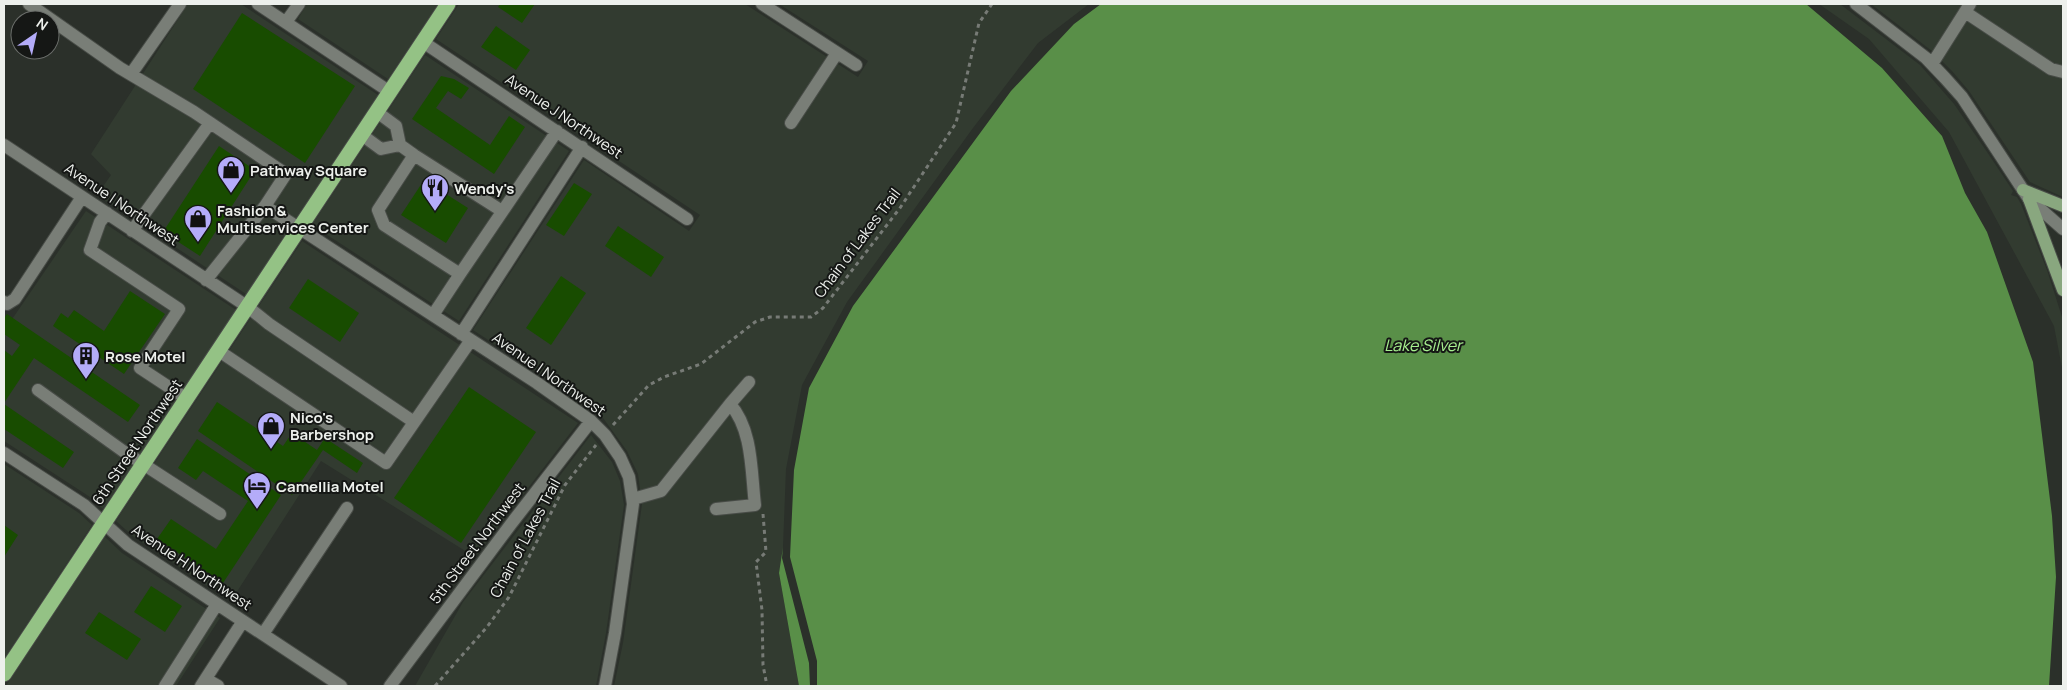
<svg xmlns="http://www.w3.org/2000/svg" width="2067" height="690" viewBox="0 0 2067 690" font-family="Manrope,sans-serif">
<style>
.built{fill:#323b30}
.water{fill:#598f48}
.building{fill:#184c00}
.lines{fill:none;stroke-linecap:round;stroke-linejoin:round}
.minor-casing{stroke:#484c47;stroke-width:14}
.major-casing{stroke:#484c47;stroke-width:14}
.highway-casing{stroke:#484c47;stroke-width:17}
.path{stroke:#777b76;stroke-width:3;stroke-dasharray:4 4;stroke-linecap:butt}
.minor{stroke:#797e77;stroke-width:12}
.major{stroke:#89a77f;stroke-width:12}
.highway{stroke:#94c285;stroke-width:15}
.labels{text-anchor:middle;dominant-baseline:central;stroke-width:4;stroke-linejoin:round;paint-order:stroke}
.street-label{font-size:15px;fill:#edf0ec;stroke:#151715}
.poi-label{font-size:15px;font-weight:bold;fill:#edf0ec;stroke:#151715;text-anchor:start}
.water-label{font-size:16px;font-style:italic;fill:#a8f190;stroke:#151715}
</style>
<rect width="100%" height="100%" fill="#2b302a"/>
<path class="built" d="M188 4H241L378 95 246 294 97 195 111 175 91 154Z
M307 4H438L388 79 298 19Z
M459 4H745L858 77 868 61 779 4H1089L1038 43 973 128 847 302 802 385 786 469 783 547 779 573 799 686H614L623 643 642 504 638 474 627 451 603 418 542 375 473 330 584 160 689 231 700 215 436 39Z
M1819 4H1840L1920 65 1954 104 1985 149 2013 191 2011 195 2017 197 2021 204 2047 270 2063 320V373L2054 326 1949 132 1869 39Z
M1871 4H2063V197L2030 182 1969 91 1952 71 1932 51Z
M425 55 569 151 459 321 312 225Z
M86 211 236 310 103 509 90 497 4 441V331Z
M302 241 578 423 475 557 321 461 231 601 134 537 116 521Z
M591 435 612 462 620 481 624 505 606 633 596 686H415L463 602Z
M4 464 79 513 92 525 4 659Z
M105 537 122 553 220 618 176 686H6Z"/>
<path class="water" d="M1101 4H1806L1882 68 1942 136 1965 193 1987 232 2033 362 2052 516 2056 577 2049 686H817V661L790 557 794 470 809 388 853 306 1011 91 1074 24Z
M783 547 782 558 809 663 810 686H799L779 573Z"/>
<path class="building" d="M500 4H535L522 23 498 7Z
M242 13 355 86 305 163 193 89Z
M496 26 530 50 516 70 481 47Z
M441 76 454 79 469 88 461 99 448 91 436 108 490 145 509 116 525 127 494 174 412 119Z
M219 146 255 170 200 256 163 232Z
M424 180 468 208 446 243 401 215Z
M574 183 592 194 564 236 546 225Z
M618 226 664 257 651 277 605 246Z
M561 276 586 293 551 345 526 328Z
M308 279 359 313 340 342 289 308Z
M130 291 165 314 124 374 53 326 61 313 68 318 74 310 104 331Z
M7 314 140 405 128 422 34 358 4 403V350L12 356 20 345 4 334V318Z
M469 387 536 432 461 543 394 498Z
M217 402 283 446 292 433 317 450 325 438 363 463 357 473 323 450 292 495 198 431Z
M4 404 74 452 63 468 4 429Z
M197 439 281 495 223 583 157 539 171 519 216 549 248 501 203 471 196 480 178 468Z
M4 525 18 535 4 557Z
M151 586 182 606 165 632 134 612Z
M99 612 141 639 127 660 85 633Z"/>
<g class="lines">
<defs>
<path id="minor" d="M29 4 120 68 194 112 286 174 265 206 537 383 591 421 605 435 620 457 629 477 633 504 615 633 605 686
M258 4 390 92
M762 4 856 65
M1856 4 1926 58 1945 78 1962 97 2029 199 2063 229
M1965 12 2051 69 2063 72
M286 22 299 4
M423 42 687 219
M1932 64 1970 4
M131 74 180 4
M791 123 837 53
M362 135 381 149 400 145 396 126 377 112
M4 145 248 307 269 324 414 422
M400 145 414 155 378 210 384 225 460 274 557 131
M414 155 502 211
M107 213 100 222 90 250 179 309 140 368 187 399
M132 231 210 123
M206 280 265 206
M4 302 7 304 15 299 82 197
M433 315 460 274
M461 334 582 147
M219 351 386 463 471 340
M38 390 123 451 220 514
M730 404 749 382
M4 453 84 505 128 545 341 686
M633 499 661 491 730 404C753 430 751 472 755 505L716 509
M263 634 347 508
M206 679 218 686
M165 686 217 604
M201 686 243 621
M390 686 511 524 591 421"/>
<path id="major" d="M2023 190 2063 206
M2029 199 2063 290"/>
<path id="highway" d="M4 674 448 4"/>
</defs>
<use href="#minor" class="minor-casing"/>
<use href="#major" class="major-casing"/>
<use href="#highway" class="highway-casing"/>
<path class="path" d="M613 425 649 385 664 377 701 364 755 322 770 317H811L823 308 900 208 956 123 979 23 992 4
M763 514 766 552 756 562 762 610 763 665 767 686
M435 686 487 627 509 597 565 485 596 445"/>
<use href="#minor" class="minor"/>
<use href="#major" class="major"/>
<use href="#highway" class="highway"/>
</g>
<defs>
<symbol id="shop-pin" viewBox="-11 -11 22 30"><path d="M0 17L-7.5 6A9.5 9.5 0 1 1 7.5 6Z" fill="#b4acf9" stroke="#151715"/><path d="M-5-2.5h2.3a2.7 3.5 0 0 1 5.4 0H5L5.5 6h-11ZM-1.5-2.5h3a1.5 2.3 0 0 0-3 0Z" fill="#111"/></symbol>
<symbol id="restaurant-pin" viewBox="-11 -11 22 30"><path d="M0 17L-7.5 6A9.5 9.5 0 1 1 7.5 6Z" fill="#b4acf9" stroke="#151715"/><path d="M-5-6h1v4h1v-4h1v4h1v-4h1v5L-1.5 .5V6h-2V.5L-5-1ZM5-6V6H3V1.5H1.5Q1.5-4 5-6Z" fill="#111"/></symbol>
<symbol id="building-pin" viewBox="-11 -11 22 30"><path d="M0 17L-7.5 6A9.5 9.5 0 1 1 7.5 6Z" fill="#b4acf9" stroke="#151715"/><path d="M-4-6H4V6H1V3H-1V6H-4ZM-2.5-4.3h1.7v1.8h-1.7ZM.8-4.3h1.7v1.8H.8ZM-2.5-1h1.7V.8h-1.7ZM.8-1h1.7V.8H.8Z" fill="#111"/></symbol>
<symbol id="hotel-pin" viewBox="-11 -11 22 30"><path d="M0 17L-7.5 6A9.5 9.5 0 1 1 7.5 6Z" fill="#b4acf9" stroke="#151715"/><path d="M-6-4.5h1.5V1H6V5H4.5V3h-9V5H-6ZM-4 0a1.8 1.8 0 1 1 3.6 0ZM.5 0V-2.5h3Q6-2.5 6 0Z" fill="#111"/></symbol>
</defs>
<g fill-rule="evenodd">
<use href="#shop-pin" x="215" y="154" width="32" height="43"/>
<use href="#restaurant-pin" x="419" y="172" width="32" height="43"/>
<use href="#shop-pin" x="182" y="203" width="32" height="43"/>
<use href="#building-pin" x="70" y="340" width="32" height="43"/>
<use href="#shop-pin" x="255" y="410" width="32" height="43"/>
<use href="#hotel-pin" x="241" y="470" width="32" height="43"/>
</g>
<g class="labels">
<g class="street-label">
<text transform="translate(564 116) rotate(34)">Avenue J Northwest</text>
<text transform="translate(122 204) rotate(34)">Avenue I Northwest</text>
<text transform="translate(857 243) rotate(-53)">Chain of Lakes Trail</text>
<text transform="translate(549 374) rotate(35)">Avenue I Northwest</text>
<text transform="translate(137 442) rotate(-56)">6th Street Northwest</text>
<text transform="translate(525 538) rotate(-62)">Chain of Lakes Trail</text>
<text transform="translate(477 543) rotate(-53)">5th Street Northwest</text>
<text transform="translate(192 567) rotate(34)">Avenue H Northwest</text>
</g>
<g class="poi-label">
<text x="250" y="170">Pathway Square</text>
<text x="454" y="188">Wendy's</text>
<text x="217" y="210">Fashion &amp;<tspan x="217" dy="17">Multiservices Center</tspan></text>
<text x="105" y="356">Rose Motel</text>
<text x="290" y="417">Nico's<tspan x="290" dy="17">Barbershop</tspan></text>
<text x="276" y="486">Camellia Motel</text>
</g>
<g class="water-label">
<text x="1423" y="345">Lake Silver</text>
</g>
</g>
<rect width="2067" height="690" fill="none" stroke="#edf0ec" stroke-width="10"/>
<g transform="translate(35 35) rotate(34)"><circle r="24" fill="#151715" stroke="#6b6e6b"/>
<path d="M0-4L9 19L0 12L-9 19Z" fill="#b4acf9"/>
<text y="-8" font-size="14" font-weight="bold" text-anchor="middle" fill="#edf0ec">N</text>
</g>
</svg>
